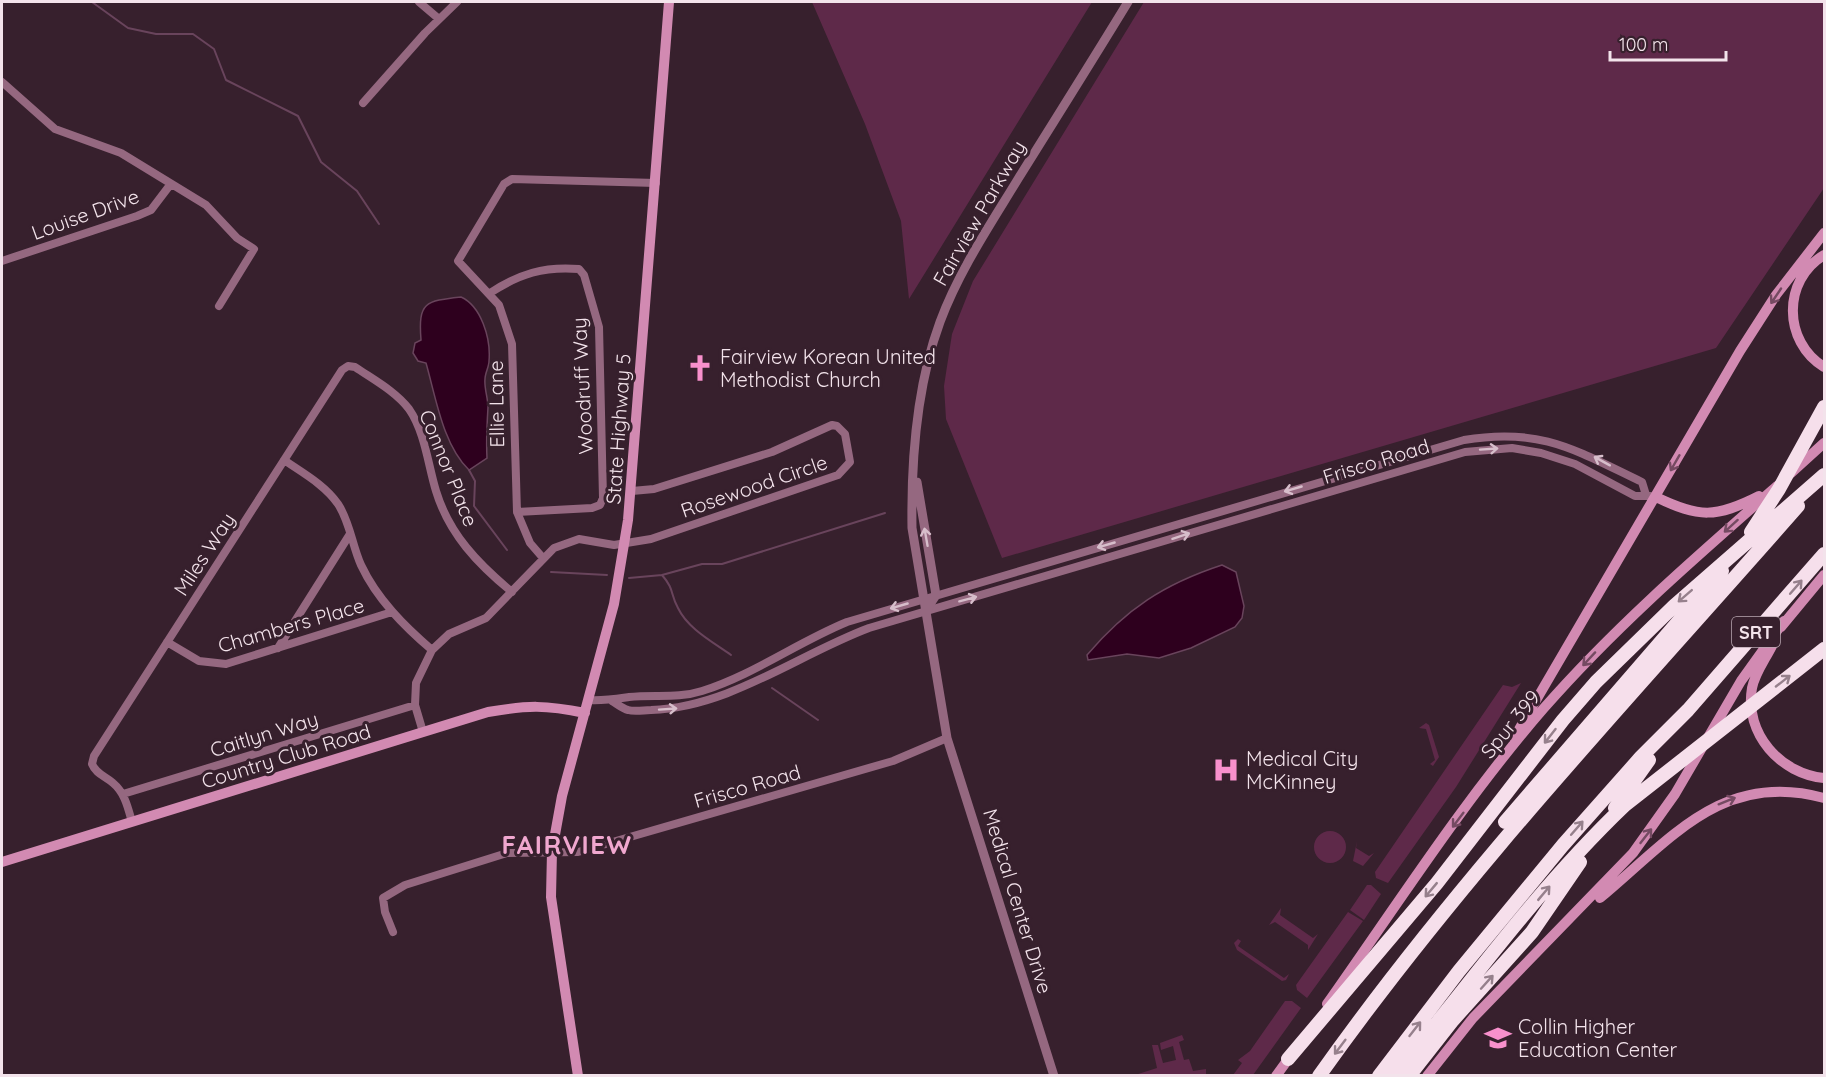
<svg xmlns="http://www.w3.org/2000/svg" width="1826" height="1077" viewBox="0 0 1826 1077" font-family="Quicksand,sans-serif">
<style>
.green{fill:#5e2949}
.water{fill:#2e001e;stroke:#69445c;stroke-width:1.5}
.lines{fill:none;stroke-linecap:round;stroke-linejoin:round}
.stream{stroke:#69445c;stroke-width:2}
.minor{stroke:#956880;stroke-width:8}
.tertiary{stroke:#956880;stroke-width:9}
.secondary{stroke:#d28ab2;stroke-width:10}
.motorway{stroke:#f6dfeb;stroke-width:14}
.oneway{stroke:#754a62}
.oneway2{stroke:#d7becb}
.oneway3{stroke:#96808c}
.labels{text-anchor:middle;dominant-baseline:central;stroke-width:6;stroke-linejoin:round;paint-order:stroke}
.shield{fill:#37202d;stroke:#bba8b2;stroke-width:1.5}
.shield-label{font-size:18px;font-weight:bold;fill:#f3e3eb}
.street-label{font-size:20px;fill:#f3e3eb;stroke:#37202d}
.poi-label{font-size:20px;fill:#f3e3eb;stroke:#37202d;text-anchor:start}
.district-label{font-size:26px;font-weight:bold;letter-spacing:1.5px;fill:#f0a7cf;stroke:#37202d}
</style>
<rect width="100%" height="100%" fill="#37202d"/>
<path class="green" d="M812 2H1092L909 299 901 221 865 124Z
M1144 2H1824V188L1716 348 1002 558 946 419 944 386 952 334 973 281Z
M1521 683 1456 787 1388 883 1376 878 1375 872 1503 685 1512 687Z
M1426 723 1429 725 1439 757 1433 766 1430 764 1435 760 1426 729 1419 728Z
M1314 847a16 16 0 1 1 32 0a16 16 0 1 1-32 0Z
M1357 841 1356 848 1369 856 1374 853 1363 866 1353 861Z
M1367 885H1371L1381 894 1364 920 1350 910Z
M1281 908 1280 915 1313 938 1318 934 1308 950V945L1275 922 1269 925Z
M1348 912 1363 921 1307 998 1297 990 1296 985Z
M1238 939 1241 941 1238 946 1284 978 1289 974 1286 980 1282 981 1237 950 1234 943Z
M1285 1001H1292L1301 1008 1253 1075H1233L1242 1063 1238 1060 1250 1051Z
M1182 1035 1184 1040 1179 1042 1184 1060 1189 1059 1193 1071 1206 1069V1075H1135L1157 1068 1152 1045H1158L1163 1063 1176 1060 1173 1046 1161 1050 1160 1043Z"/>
<path class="water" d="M461 297C481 306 491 338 489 361 489 367 485 373 485 379 484 388 488 398 488 407 487 424 486 441 487 458L469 470C443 445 436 398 426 363L418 361 413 353 415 343 421 340C418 302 425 301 461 297Z
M1222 565 1236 572 1244 606 1242 618 1235 627 1191 648 1159 658 1127 654 1088 660 1087 655C1126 609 1164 584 1222 565Z"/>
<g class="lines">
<path class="stream" d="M92 2 128 28 156 34H193L214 49 226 80 298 116 321 162 357 191 379 224
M469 470 475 481 474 506 507 550
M551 572 607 575
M662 575 702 564H722L885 513
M629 578 662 575C675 590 670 594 678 608 688 629 713 642 731 655
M772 688 818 720"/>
<path class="minor" d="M419 2 439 19
M2 82 55 129 121 153 206 205 237 238 254 249 219 306
M363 103 425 33 457 2
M2 261 137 216 151 210 170 185
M490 293C519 274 544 266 579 269L584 275 599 327 603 498 600 505 592 508 517 512
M284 460C303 473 325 485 338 504 350 522 352 545 361 565 377 599 404 626 432 650
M543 558 530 543 517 512 512 344 499 305 458 261 504 184 512 179 656 183
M167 642 199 661 226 664 392 612
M278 648 350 534
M588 700C603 701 615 699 629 697 654 694 677 699 702 691 753 675 798 642 847 622L1464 440C1541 427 1575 450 1642 482L1646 495
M612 701C617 704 623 709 628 710 635 712 644 710 651 710 730 707 797 655 869 628L1465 452 1512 448 1541 453 1575 464 1635 496H1650
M423 732 415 705 416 683 432 650 449 634 486 618 554 548 579 539 614 545 651 539 838 475 850 462 845 434 837 426 832 425 772 452 654 489 632 491
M123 794 415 705
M132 822C128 808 125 793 113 783 105 776 96 774 92 764L94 756 342 370 348 366 355 367C374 380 395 391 409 409 425 432 428 465 436 491 449 534 478 564 512 592
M393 932 385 912 383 898 405 885 507 853 578 852 893 761 947 738"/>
<path class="tertiary" d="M917 482 936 595 925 612
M1054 1076 947 738 912 528C911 460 916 387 940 322 959 271 990 225 1018 179 1055 120 1092 61 1128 2"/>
<path class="secondary" d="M1824 255C1782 280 1783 342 1824 367
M1791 473 1824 443
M1656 497C1699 518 1716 518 1759 496
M1781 627 1824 575
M1772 646C1765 660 1755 673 1752 688 1744 734 1781 774 1824 778
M1514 738 1740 351 1776 295 1824 233
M2 862 488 712C528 705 546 705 585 713
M1600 898C1671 839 1723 770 1824 798
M1327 1004C1397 905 1464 800 1544 708 1615 627 1696 557 1777 486
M578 1076 551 897 552 851 562 796 614 604 628 520 669 2
M1276 1076 1292 1054
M1427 1076 1473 1018 1633 853 1675 794 1741 681 1784 621"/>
<path class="motorway" d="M1751 532 1779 489 1824 407
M1615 808 1649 760
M1505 822 1722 571
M1288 1059 1437 883 1563 720 1596 682 1674 606 1824 475
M1319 1076C1463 873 1634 693 1798 506
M1379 1076 1459 971 1563 845 1641 757 1688 710 1824 554
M1395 1076C1469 984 1540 886 1625 805L1824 649
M1409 1076 1453 1020 1532 932 1580 862"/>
</g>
<defs><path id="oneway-shaft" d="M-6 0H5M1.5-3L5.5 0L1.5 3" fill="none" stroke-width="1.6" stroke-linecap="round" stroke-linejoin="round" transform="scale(1.5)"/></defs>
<g class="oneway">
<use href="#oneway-shaft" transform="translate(1776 296) rotate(124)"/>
<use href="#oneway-shaft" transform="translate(1675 463) rotate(120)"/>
<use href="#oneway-shaft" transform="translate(1731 526) rotate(138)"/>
<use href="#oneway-shaft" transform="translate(1589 659) rotate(133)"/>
<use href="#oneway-shaft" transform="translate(1727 801) rotate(-22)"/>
<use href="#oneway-shaft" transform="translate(1458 820) rotate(127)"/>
<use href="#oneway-shaft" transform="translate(1646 836) rotate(-52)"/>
</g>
<g class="oneway2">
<use href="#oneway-shaft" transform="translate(1489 449) rotate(-4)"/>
<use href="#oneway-shaft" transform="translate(1602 461) rotate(-151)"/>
<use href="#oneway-shaft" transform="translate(1293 489) rotate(164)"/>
<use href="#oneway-shaft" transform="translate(1181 536) rotate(-18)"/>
<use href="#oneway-shaft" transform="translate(926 537) rotate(-100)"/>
<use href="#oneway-shaft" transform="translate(1106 545) rotate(164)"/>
<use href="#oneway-shaft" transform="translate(968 599) rotate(-15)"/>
<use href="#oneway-shaft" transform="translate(899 606) rotate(164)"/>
<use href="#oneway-shaft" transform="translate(668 709) rotate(-4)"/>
</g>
<g class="oneway3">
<use href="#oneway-shaft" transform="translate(1796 587) rotate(-49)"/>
<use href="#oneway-shaft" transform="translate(1685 596) rotate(139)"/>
<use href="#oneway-shaft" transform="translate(1783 681) rotate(-38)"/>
<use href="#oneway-shaft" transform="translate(1550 736) rotate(128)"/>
<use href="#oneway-shaft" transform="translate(1577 828) rotate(-49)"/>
<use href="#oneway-shaft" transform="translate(1431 890) rotate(130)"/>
<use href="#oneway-shaft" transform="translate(1544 893) rotate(-50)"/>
<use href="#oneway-shaft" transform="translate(1487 982) rotate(-48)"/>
<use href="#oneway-shaft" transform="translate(1415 1029) rotate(-52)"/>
<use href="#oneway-shaft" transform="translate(1340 1047) rotate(127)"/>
</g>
<defs>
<symbol id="church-bare" viewBox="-9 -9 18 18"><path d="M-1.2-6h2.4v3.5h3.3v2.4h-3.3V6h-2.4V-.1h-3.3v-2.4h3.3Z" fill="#f890cc" stroke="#37202d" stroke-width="2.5" paint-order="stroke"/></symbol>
<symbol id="hospital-bare" viewBox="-9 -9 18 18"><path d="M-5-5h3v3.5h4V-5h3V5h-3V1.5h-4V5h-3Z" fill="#f890cc" stroke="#37202d" stroke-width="2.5" paint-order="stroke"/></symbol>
<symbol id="university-bare" viewBox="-9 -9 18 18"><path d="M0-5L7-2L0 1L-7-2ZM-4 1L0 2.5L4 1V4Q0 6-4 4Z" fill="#f890cc" stroke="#37202d" stroke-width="2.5" paint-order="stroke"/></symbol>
</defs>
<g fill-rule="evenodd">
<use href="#church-bare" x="681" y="349" width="38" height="38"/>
<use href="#hospital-bare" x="1207" y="751" width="38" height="38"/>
<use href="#university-bare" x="1479" y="1019" width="38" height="38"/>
</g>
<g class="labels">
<rect class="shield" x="1732" y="617" width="48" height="30" rx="4.5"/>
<g class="shield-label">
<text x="1756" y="632">SRT</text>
</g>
<g class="street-label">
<text transform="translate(979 213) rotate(-60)">Fairview Parkway</text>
<text transform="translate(85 214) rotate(-20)">Louise Drive</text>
<text transform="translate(582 386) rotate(-93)">Woodruff Way</text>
<text transform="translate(496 404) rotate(-91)">Ellie Lane</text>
<text transform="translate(618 429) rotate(-86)">State Highway 5</text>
<text transform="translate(1376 461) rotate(-17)">Frisco Road</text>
<text transform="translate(449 468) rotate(68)">Connor Place</text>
<text transform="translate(754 486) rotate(-19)">Rosewood Circle</text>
<text transform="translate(204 554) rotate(-57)">Miles Way</text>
<text transform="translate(291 625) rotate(-16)">Chambers Place</text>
<text transform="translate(1510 724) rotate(-51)">Spur 399</text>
<text transform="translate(264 734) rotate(-17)">Caitlyn Way</text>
<text transform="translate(286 756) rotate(-17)">Country Club Road</text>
<text transform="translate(747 786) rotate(-16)">Frisco Road</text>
<text transform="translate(1018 901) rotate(73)">Medical Center Drive</text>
</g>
<g class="poi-label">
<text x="720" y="356">Fairview Korean United<tspan x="720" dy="23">Methodist Church</tspan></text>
<text x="1246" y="758">Medical City<tspan x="1246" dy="23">McKinney</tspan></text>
<text x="1518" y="1026">Collin Higher<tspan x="1518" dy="23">Education Center</tspan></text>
</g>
<g class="district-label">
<text x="567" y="844">FAIRVIEW</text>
</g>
</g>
<rect width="1826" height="1077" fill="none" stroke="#f3e3eb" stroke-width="6"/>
<path d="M1610 51v9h116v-9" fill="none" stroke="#f3e3eb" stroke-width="3"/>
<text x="1619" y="51" font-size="18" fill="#f3e3eb" stroke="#37202d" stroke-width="4.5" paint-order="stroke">100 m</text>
</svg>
